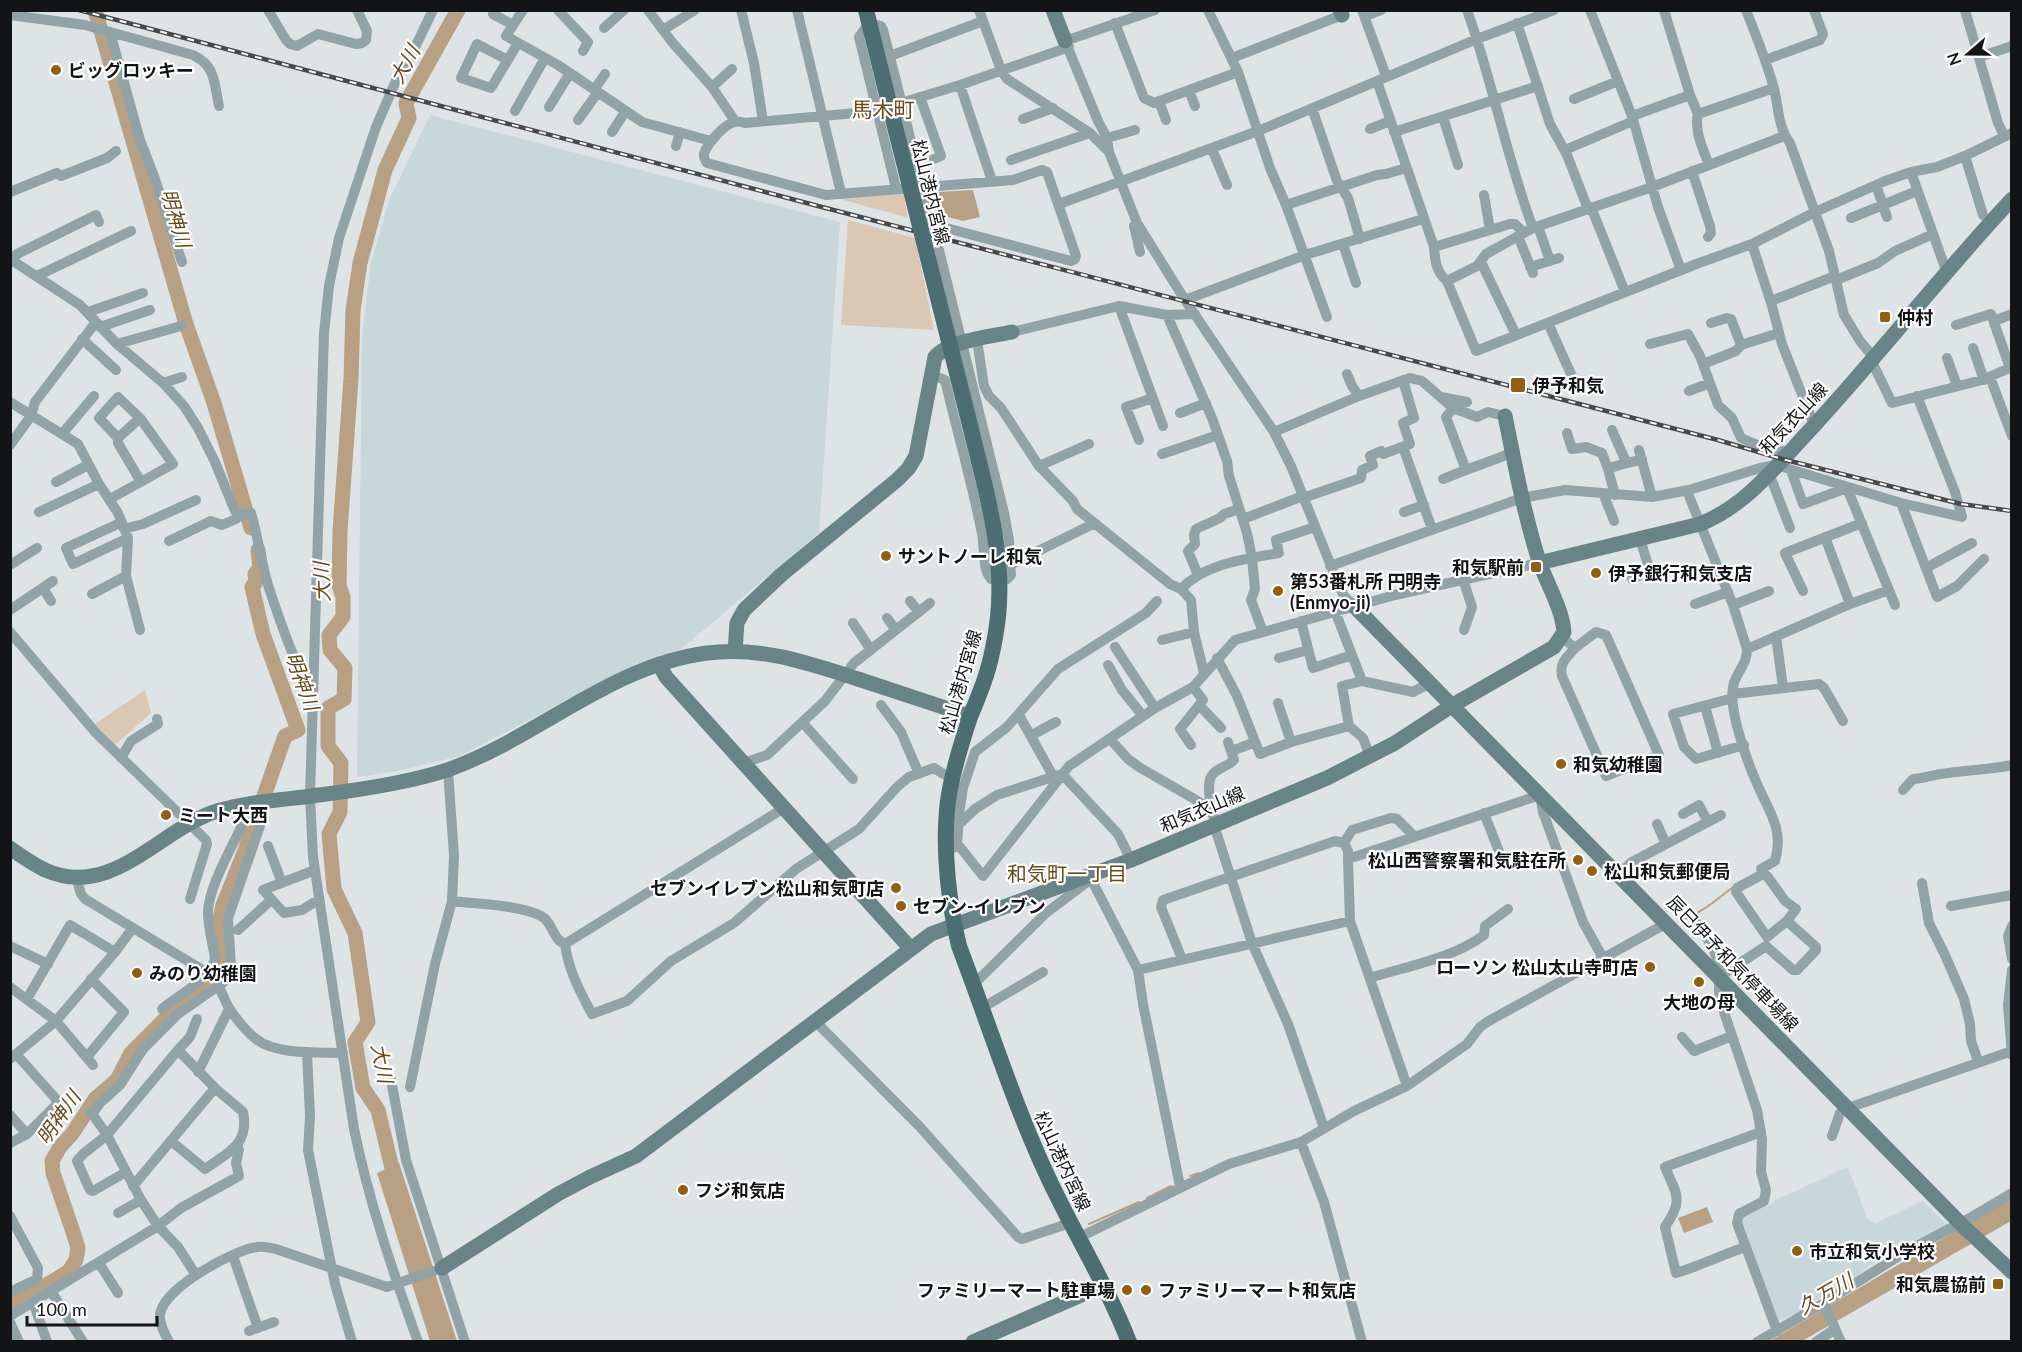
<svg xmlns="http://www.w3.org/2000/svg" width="2022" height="1352" viewBox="0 0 2022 1352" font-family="Lato,'Noto Sans JP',sans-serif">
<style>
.built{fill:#c8d7d9}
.green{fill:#dac8b5}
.water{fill:#b8a085}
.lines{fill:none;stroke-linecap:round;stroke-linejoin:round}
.stream{stroke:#b8a085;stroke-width:2}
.river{stroke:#b8a085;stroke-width:15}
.street{stroke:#91a3a6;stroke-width:10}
.secondary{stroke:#698488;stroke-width:15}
.primary{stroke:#4c6e72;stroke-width:16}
.rail-casing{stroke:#46494a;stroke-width:4.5}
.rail{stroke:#fff;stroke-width:2;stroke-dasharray:7;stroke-linecap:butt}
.primary-bridge{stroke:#4c6e72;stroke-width:16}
.poi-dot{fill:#925e11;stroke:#fff;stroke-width:2}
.labels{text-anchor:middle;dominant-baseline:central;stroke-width:4.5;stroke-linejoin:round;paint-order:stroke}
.poi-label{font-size:18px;font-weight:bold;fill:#121415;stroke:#fff;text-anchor:start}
.street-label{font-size:18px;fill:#121415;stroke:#fff}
.water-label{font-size:20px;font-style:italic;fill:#6b481b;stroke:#fff}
.neighbourhood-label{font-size:20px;fill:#6d4818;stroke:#fff}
.quarter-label{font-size:21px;fill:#6d4818;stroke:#fff}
</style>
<rect width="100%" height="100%" fill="#dee4e5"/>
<path class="built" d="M430 115 840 222 819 533 681 649 633 665 460 756 398 771 357 777 362 337 371 262 390 198Z
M1848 1167 1868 1220 1876 1223 1923 1201 1948 1226 1870 1265 1843 1288 1812 1302 1806 1310 1777 1321 1739 1218 1771 1204 1775 1200Z"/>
<path class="green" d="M903 189 908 218 830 196Z
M848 220 915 238 934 330 841 325Z
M145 690 151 713 114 746 95 724Z"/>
<path class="water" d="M973 190 980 217 963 221 944 216 938 192Z
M399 1163 457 1341H430L377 1173Z
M2011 1198V1221L1802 1341 1768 1342Z
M1707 1207 1713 1222 1684 1233 1678 1218Z"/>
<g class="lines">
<path class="stream" d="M1679 921C1700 914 1715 901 1733 887
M1190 1176 1199 1173
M1147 1198 1171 1186
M1089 1224 1139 1202"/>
<path class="river" d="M95 10 186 324 214 403 251 528
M396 1185 378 1110 363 1088 355 1042 368 1022 355 933 334 889 329 834 340 812 341 763 328 746V708L344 699 345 668 330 650 329 635 343 617V597L339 585 340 531 351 379 353 310 360 263 385 170 409 118 406 103 458 10
M10 1304 55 1280 69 1271 76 1260 78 1248 74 1235 53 1173 52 1161 60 1147 72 1134 95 1099 117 1080 131 1053 173 1011 206 987 219 975 222 967 219 924 223 905 244 853 285 736 298 730 263 634 252 587 256 582 255 574 260 567 258 550"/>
<path class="street" d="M268 10 286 40 290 44 297 46 318 34 356 44 362 43 366 40 367 31 357 10
M495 10 493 14 513 25
M523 10 506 36 558 65 642 122 711 141
M558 10 588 42 583 51
M648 10 672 42 712 87 735 121
M741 10 754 63 763 121
M797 10 841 193
M979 10 1001 70 1007 79 1090 133 1109 152
M1155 10 1065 41 1098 121 1107 138 1109 152 1137 223 1185 300 1274 432 1291 466 1339 586 1344 596 1354 606
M1208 10 1238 72 1270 168 1286 205 1377 175 1386 174 1406 168
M1362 10 1386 76
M1467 10C1493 82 1506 157 1533 228
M1590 10 1632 116 1658 207 1681 270
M1664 10 1690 95 1698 114 1774 88
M1746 10C1756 35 1766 60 1773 85 1779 105 1777 126 1790 143L1829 251 1844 315 1860 341 1874 358
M1965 10 1998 123 2004 136
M10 15 85 25 193 55C216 66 214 83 219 106
M1365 16 1381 10
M1115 23 1144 98 1154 103 1238 72
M1517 23 1550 124 1567 155 1588 209
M604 28 624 10
M663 30 695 10
M110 32 140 140 154 176 182 262
M890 56 983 21
M1979 57 2012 46
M1232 58 1342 15
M508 60 477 44 461 78 491 88 518 43
M1765 60 1820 40 1823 34 1814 10
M1377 81 1434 247C1435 261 1436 272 1447 281L1476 351 1699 263 1752 244 1815 212 1885 181 1911 172 1937 167 1965 156 2012 133
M960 85 992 181
M712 87 732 69
M594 90 605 74
M1189 90 1195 106
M920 97 941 156 934 159
M1574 99 1618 81
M1159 101 1166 120
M901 103 960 85 1069 47
M549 107 570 73
M1312 108 1337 181 1348 198 1360 239
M515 111 545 58
M878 111 745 123C743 122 736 121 735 122 725 123 706 145 704 154 703 158 705 160 707 163L826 195 1013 180 1042 170 1047 172 1076 256 1075 259 1071 261 931 224C915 159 900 94 883 30L881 26 869 23 859 37 896 188
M1698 114C1694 131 1703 149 1709 165
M1632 116 1690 95
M1443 117 1458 165
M1023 119 1053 108
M578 120 598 92
M1370 129 1390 121
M612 132 625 112
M1394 132 1538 86
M1107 138 1135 130
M676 146 680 132
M1212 149 1227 185
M1565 150 1633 121
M1965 156 1983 215
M1011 160 1090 133
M1692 171 1710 226 1711 233 1708 237
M1911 172 1947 273
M1876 185 1887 217
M10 192 57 173 61 176 107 158 116 151
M1484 195 1490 230
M1059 204 1258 131 1477 39 1554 10
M1286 205 1327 317
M1591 207 1625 292
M1851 218 1917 191
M1137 223 1134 226 1140 252
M1538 226 1550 261
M1518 236 1533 273
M1343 244 1356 283
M1752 244 1772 306 1782 344 1814 425
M1434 247 1510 224H1515L1524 233
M10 259 80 305 117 344 163 383 184 406 198 428 215 462 235 511 239 515 251 513C258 537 261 561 268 585 280 622 294 662 312 696
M12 261 17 254 96 215 99 222
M1481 262 1516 335
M1530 267 1559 258
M37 276 131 231
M1836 280 1878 263 1895 251 1933 234
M1447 281 1477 266 1486 254 1533 228 1652 187 1784 136
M1185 300 1305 255 1423 219
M1771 301 1835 276
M1119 306 1163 426
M88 312 143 293
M1167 315 1212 418 1227 461 1229 476 1247 533 1252 558 1255 589 1251 600 1263 632
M1994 321 2012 314
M1548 323 1575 383
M1711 323 1727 318 1731 319 1741 345
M1956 325 1991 314 2010 368
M100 327 150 310
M1012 332 1119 306 1167 315 1195 314
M82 339 116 370
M977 340 984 386 989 396 1001 408 1039 466 1073 501 1077 509 1170 584 1181 589 1191 600 1194 632 1204 673
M117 344 181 326
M1650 344 1688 334 1700 356 1718 405 1732 418 1741 438 1765 448 1789 452
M1973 348 1984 380
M1947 358 1957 386
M1872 362 1892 403 1982 380 2012 367
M1703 364 1736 351 1741 345 1779 333
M1347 374 1352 386 1359 396
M933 375 945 380C957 431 972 482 982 534 985 548 982 569 991 579L1006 580 1011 575 1009 540 1004 513 939 250
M1990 377 2012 436
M163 383 182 377
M1689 391 1710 383
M1441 397 1467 402
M10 402 78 444 99 484 118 513 128 538 126 576 140 630
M1453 408 1446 417 1466 470 1512 453
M1180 413 1206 403
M1612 430 1626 462
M1274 432 1359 396 1410 378 1422 381 1453 408 1477 417 1488 412 1505 416
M1567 433 1572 449 1586 447 1602 453 1608 469C1620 464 1630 463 1642 459
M62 434 94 396
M118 438 99 418 118 397 140 418
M1139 440 1126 407 1153 398
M10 445 31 416 35 402 96 322
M1403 447 1432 529
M1639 450 1652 497
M1162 454 1218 435
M1039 466 1089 444
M1608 469 1615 495
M1791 470 1803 504 1847 488 1895 605
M1769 473 1790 528
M1443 479 1466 470
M56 482 88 465
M1687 491 1733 605 1747 649 1850 604
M1603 493 1614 521
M1303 498 1361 478 1362 470 1373 465 1370 456 1381 451 1383 454 1410 444 1403 423 1414 418 1403 380
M110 499 173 464 140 418 118 438V443L141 482
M1901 503 1937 597 1957 586 1984 559
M39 512 99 484
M1404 512 1424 505
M1243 519 1303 496
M122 522 66 548 73 564 128 538
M124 529 143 524 196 500
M1825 537 1850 604 1889 590
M169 541 211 521 222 525 236 519 239 515
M1012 564 1095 523
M10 565 37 548
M1330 566 1522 498 1565 490 1652 497 1689 490 1760 468 1776 465 1901 503 1962 517 1955 492 1917 396
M1926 568 1972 543
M1198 575 1188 551 1195 544 1194 535 1196 529 1220 518 1224 514 1239 509
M1463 579 1472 607 1464 630
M1632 579 1650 571 1640 539
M43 588 51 601
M1181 589C1205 563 1246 559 1279 553L1276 540 1315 527
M1803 591 1785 553 1862 523
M92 594 126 576
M910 601 919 612
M1695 604 1728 592
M1733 605 1769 591
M10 610 53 581
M1335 611 1362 681
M887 618 896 630
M1301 621 1313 668 1352 655
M853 623 871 650
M10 632 96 733 206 840 207 844 190 899
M1776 636 1783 687
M1562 637 1575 648C1567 657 1559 663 1562 676L1606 776 1659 755 1606 635 1596 632 1575 648
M1162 640 1194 632
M1115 647 1155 708
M1747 649C1747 662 1741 667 1736 678 1732 685 1732 698 1733 706 1736 729 1748 764 1758 786 1770 813 1784 830 1775 861L1761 869 1763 874 1737 888 1736 892 1767 937 1787 921 1816 947V950L1797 970H1793L1766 946 1719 977V993L1723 1009 1757 1110 1762 1139 1761 1172 1766 1190 1764 1201 1739 1214 1737 1223 1777 1331
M1217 658 1237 696 1260 754 1291 742 1349 726 1363 738 1370 756
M1279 658 1308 650
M1108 665 1122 690 1143 716
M1733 694 1819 684 1824 688 1843 721
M1733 698 1673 714 1684 747 1696 759 1744 745
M1278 703 1291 742
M881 705 901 732 919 774
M1199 705 1221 728
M1705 706 1718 753
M1019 715 1053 776
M802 722 853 779
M1349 726 1342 686 1362 681 1413 692 1430 683
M1032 735 1056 722
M1110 739 1128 759 1139 767 1208 807 1218 824
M1191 745 1180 729 1203 700 1193 687
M1232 751 1255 742
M121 758 131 741 158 724 157 719
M744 763 767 755 825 701 854 663 930 603
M1903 790 1913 779C1923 779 1931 775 1941 774 1965 770 1988 770 2012 765
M1484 813 1500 854 1493 860
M1212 814C1211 804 1205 782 1213 774 1218 768 1228 766 1234 760L1228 742
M1683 814 1699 805 1708 822
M1657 824 1666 844
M958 825 975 809 997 795 1062 774 1118 834 1131 860
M1214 825 1252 943 1288 1024 1324 1128
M1344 843 1352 830 1391 818 1397 819 1415 837
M268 846 282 883
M957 847 959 814 963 788 975 752 1007 727 1058 669 1146 613 1157 601
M947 848 960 847 983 876 1069 766 1155 708 1193 687 1235 640 1395 595 1539 563
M1348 859 1540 795 1543 812 1583 922 1603 958
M315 870 263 890 284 913 302 910 313 903 320 902
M1618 874 1632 862 1721 815
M1763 874 1767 876 1785 901 1796 909 1787 921
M1089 875 1138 970 1143 1004 1180 1186
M76 877 81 894 85 899 211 975C222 987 223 1000 231 1011 238 1021 247 1032 256 1039 276 1055 318 1052 343 1053
M1922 883 1929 923 1945 955 1964 999 1970 1024 1971 1041 1978 1061
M452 901C475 904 522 905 541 916 553 922 552 939 565 944L784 808
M1951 906 2012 895
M1695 920 1712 946 1723 974
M2012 926 2008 936 2012 959
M238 930 271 900
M565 944C568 969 580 992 592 1014L627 1001 671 961 734 923 796 869 859 829 898 786 909 777 934 768 953 780
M10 946 48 964
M1182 959 1161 907 1163 900 1335 841 1344 843 1348 851V859L1350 921 1407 1086
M1138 970 1350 921
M2012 970 2008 1005 2012 1055
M1370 978C1407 966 1452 959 1484 935L1485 926 1508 909
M974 984 1046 913 1091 879
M10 987 56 1021 93 1065
M27 999 70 925 115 952
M982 1008 1043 972
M162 1009C177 996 211 979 215 959 213 944 208 928 208 913 208 887 233 846 244 821
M815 1021 920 1127 1018 1237 1022 1239 1070 1223
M1682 1037 1694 1051 1732 1036
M178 1050 190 1037 197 1019
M307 1052 310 1116 308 1150 335 1284 352 1342
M16 1054 57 1100 56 1105 27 1134
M87 1057 124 1012 91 979
M10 1059 56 1021 115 952 132 929
M198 1072 229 1009
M391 1080 406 1160 465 1342
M410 1087 435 964 452 901 454 856 448 770
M91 1112 107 1135 83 1154 77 1161 90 1190 93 1191 126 1172
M92 1114 100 1103 120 1085 143 1049 178 1014 224 982 231 967 228 918 260 826
M10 1115 27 1134 10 1143
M1832 1136 1840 1113 1848 1108 2012 1051
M171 1141 205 1169C227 1153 250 1145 243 1112L215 1088
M1301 1142 1324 1202 1362 1342
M133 1186 215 1088 178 1050 107 1135 141 1200 158 1226 178 1247 196 1275
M118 1213 141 1200
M10 1216 38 1268 37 1279 10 1292
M1078 1238 1229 1164 1301 1142 1354 1111 1407 1086 1467 1044 1480 1027 1487 1022 1667 923
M1745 1247C1722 1255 1700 1266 1676 1273L1665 1227C1684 1199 1677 1196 1665 1167L1761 1132
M233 1256 258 1328
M99 1263 118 1293
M51 1291 83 1342
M33 1302 47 1342
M1824 1303 1841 1342
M10 1316 158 1226 181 1208 239 1176 236 1163 239 1150 237 1144
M10 1322 19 1342
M249 1331 274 1322
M169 1342C165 1334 159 1324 160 1315 162 1289 233 1250 257 1247 264 1246 270 1248 276 1249L387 1287 442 1268
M418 1342C393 1272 369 1202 354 1129L313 857 310 796 324 333 329 286 339 238 376 127 398 76 406 66 433 10
M1757 1342 1824 1303 1902 1254 1968 1219 2012 1193
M1816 1342 1835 1329"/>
<path class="secondary" d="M1053 10 1065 41
M1340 10 1342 15
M1539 563 1700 524C1746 506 1777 465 1810 430 1879 355 1942 274 2012 199
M1354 606 1963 1226 2012 1272
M735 651 737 623 744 610 781 575 897 480 908 469 916 456 935 357C948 341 992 336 1012 332
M659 664 666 677 911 949
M10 848C21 856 33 864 45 870 112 900 160 829 217 811 250 801 285 800 319 795 359 790 413 782 450 769 538 737 612 665 707 653 760 646 808 663 858 679 895 691 933 704 970 716
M442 1268 558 1194 590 1177 636 1156 931 934 1131 860 1327 778 1395 743 1453 705 1554 647 1564 632C1562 608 1547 584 1539 561 1524 514 1515 465 1505 416
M973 1342 1104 1285"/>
<path class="primary" d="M866 10 891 111
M970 425C985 488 1005 551 998 617 995 642 990 668 980 692 977 701 973 709 970 717 961 744 949 783 947 810 943 853 949 904 959 946 988 1022 1012 1099 1046 1173 1072 1230 1106 1283 1129 1342"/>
<defs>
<path id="rail" d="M79 10 818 206 1718 440 1782 459 1961 504 2012 511"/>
</defs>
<use href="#rail" class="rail-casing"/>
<use href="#rail" class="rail"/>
<path class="primary-bridge" d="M891 111 970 425"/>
</g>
<g class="poi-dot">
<circle cx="56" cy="70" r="6"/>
<rect x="1879" y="311" width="12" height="12" rx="3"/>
<rect x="1510" y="377" width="16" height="16" rx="3"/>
<circle cx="886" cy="556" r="6"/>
<rect x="1530" y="561" width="12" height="12" rx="3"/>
<circle cx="1596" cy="573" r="6"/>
<circle cx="1278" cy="591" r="6"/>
<circle cx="1561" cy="764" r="6"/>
<circle cx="166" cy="815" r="6"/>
<circle cx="1578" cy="860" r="6"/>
<circle cx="1592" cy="871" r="6"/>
<circle cx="896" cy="888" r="6"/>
<circle cx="901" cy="906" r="6"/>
<circle cx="1650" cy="967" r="6"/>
<circle cx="137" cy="973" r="6"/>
<circle cx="1699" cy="982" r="6"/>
<circle cx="683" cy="1190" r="6"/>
<circle cx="1797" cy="1251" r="6"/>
<rect x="1992" y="1278" width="12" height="12" rx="3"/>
<circle cx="1127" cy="1290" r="6"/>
<circle cx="1146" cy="1290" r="6"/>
</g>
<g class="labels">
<g class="poi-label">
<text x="68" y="70">ビッグロッキー</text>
<text x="1897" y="317">仲村</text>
<text x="1532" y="385">伊予和気</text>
<text x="898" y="556">サントノーレ和気</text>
<text x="1524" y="567" text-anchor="end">和気駅前</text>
<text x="1608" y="573">伊予銀行和気支店</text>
<text x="1290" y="581">第53番札所 円明寺<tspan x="1290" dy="21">(Enmyo-ji)</tspan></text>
<text x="1573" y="764">和気幼稚園</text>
<text x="178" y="815">ミート大西</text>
<text x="1566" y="860" text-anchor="end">松山西警察署和気駐在所</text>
<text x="1604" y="871">松山和気郵便局</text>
<text x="884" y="888" text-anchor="end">セブンイレブン松山和気町店</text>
<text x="913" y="906">セブン-イレブン</text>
<text x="1638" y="967" text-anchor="end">ローソン 松山太山寺町店</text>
<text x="149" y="973">みのり幼稚園</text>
<text x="1699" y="1002" text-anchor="middle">大地の母</text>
<text x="695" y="1190">フジ和気店</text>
<text x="1809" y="1251">市立和気小学校</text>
<text x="1986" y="1284" text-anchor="end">和気農協前</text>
<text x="1115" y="1290" text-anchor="end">ファミリーマート駐車場</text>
<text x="1158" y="1290">ファミリーマート和気店</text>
</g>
<g class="street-label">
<text transform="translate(931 192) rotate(76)">松山港内宮線</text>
<text transform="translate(1793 418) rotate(-47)">和気衣山線</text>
<text transform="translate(960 682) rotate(-74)">松山港内宮線</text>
<text transform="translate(1202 809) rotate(-23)">和気衣山線</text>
<text transform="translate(1733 963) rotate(46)">辰巳伊予和気停車場線</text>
<text transform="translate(1063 1161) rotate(65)">松山港内宮線</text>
</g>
<g class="water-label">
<text transform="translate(404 64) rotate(-61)">大川</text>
<text transform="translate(177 218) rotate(74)">明神川</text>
<text transform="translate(321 582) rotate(-92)">大川</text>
<text transform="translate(303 681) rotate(70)">明神川</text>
<text transform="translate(383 1063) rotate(79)">大川</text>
<text transform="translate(58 1117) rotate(-55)">明神川</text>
<text transform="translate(1825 1293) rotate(-30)">久万川</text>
</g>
<g class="neighbourhood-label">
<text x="1067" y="873">和気町一丁目</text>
</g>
<g class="quarter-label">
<text x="883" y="108">馬木町</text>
</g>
</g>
<rect width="2022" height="1352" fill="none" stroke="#121415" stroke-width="24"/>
<g transform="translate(1968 54) rotate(250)" stroke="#ffffff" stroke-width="4.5" paint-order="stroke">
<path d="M0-4.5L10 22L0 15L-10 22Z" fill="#121415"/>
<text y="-9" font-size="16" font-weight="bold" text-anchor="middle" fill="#121415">N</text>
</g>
<path d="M27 1316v9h130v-9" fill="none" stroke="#121415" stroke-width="3"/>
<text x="36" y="1316" font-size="18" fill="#121415" stroke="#ffffff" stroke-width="4.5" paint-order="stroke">100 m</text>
</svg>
